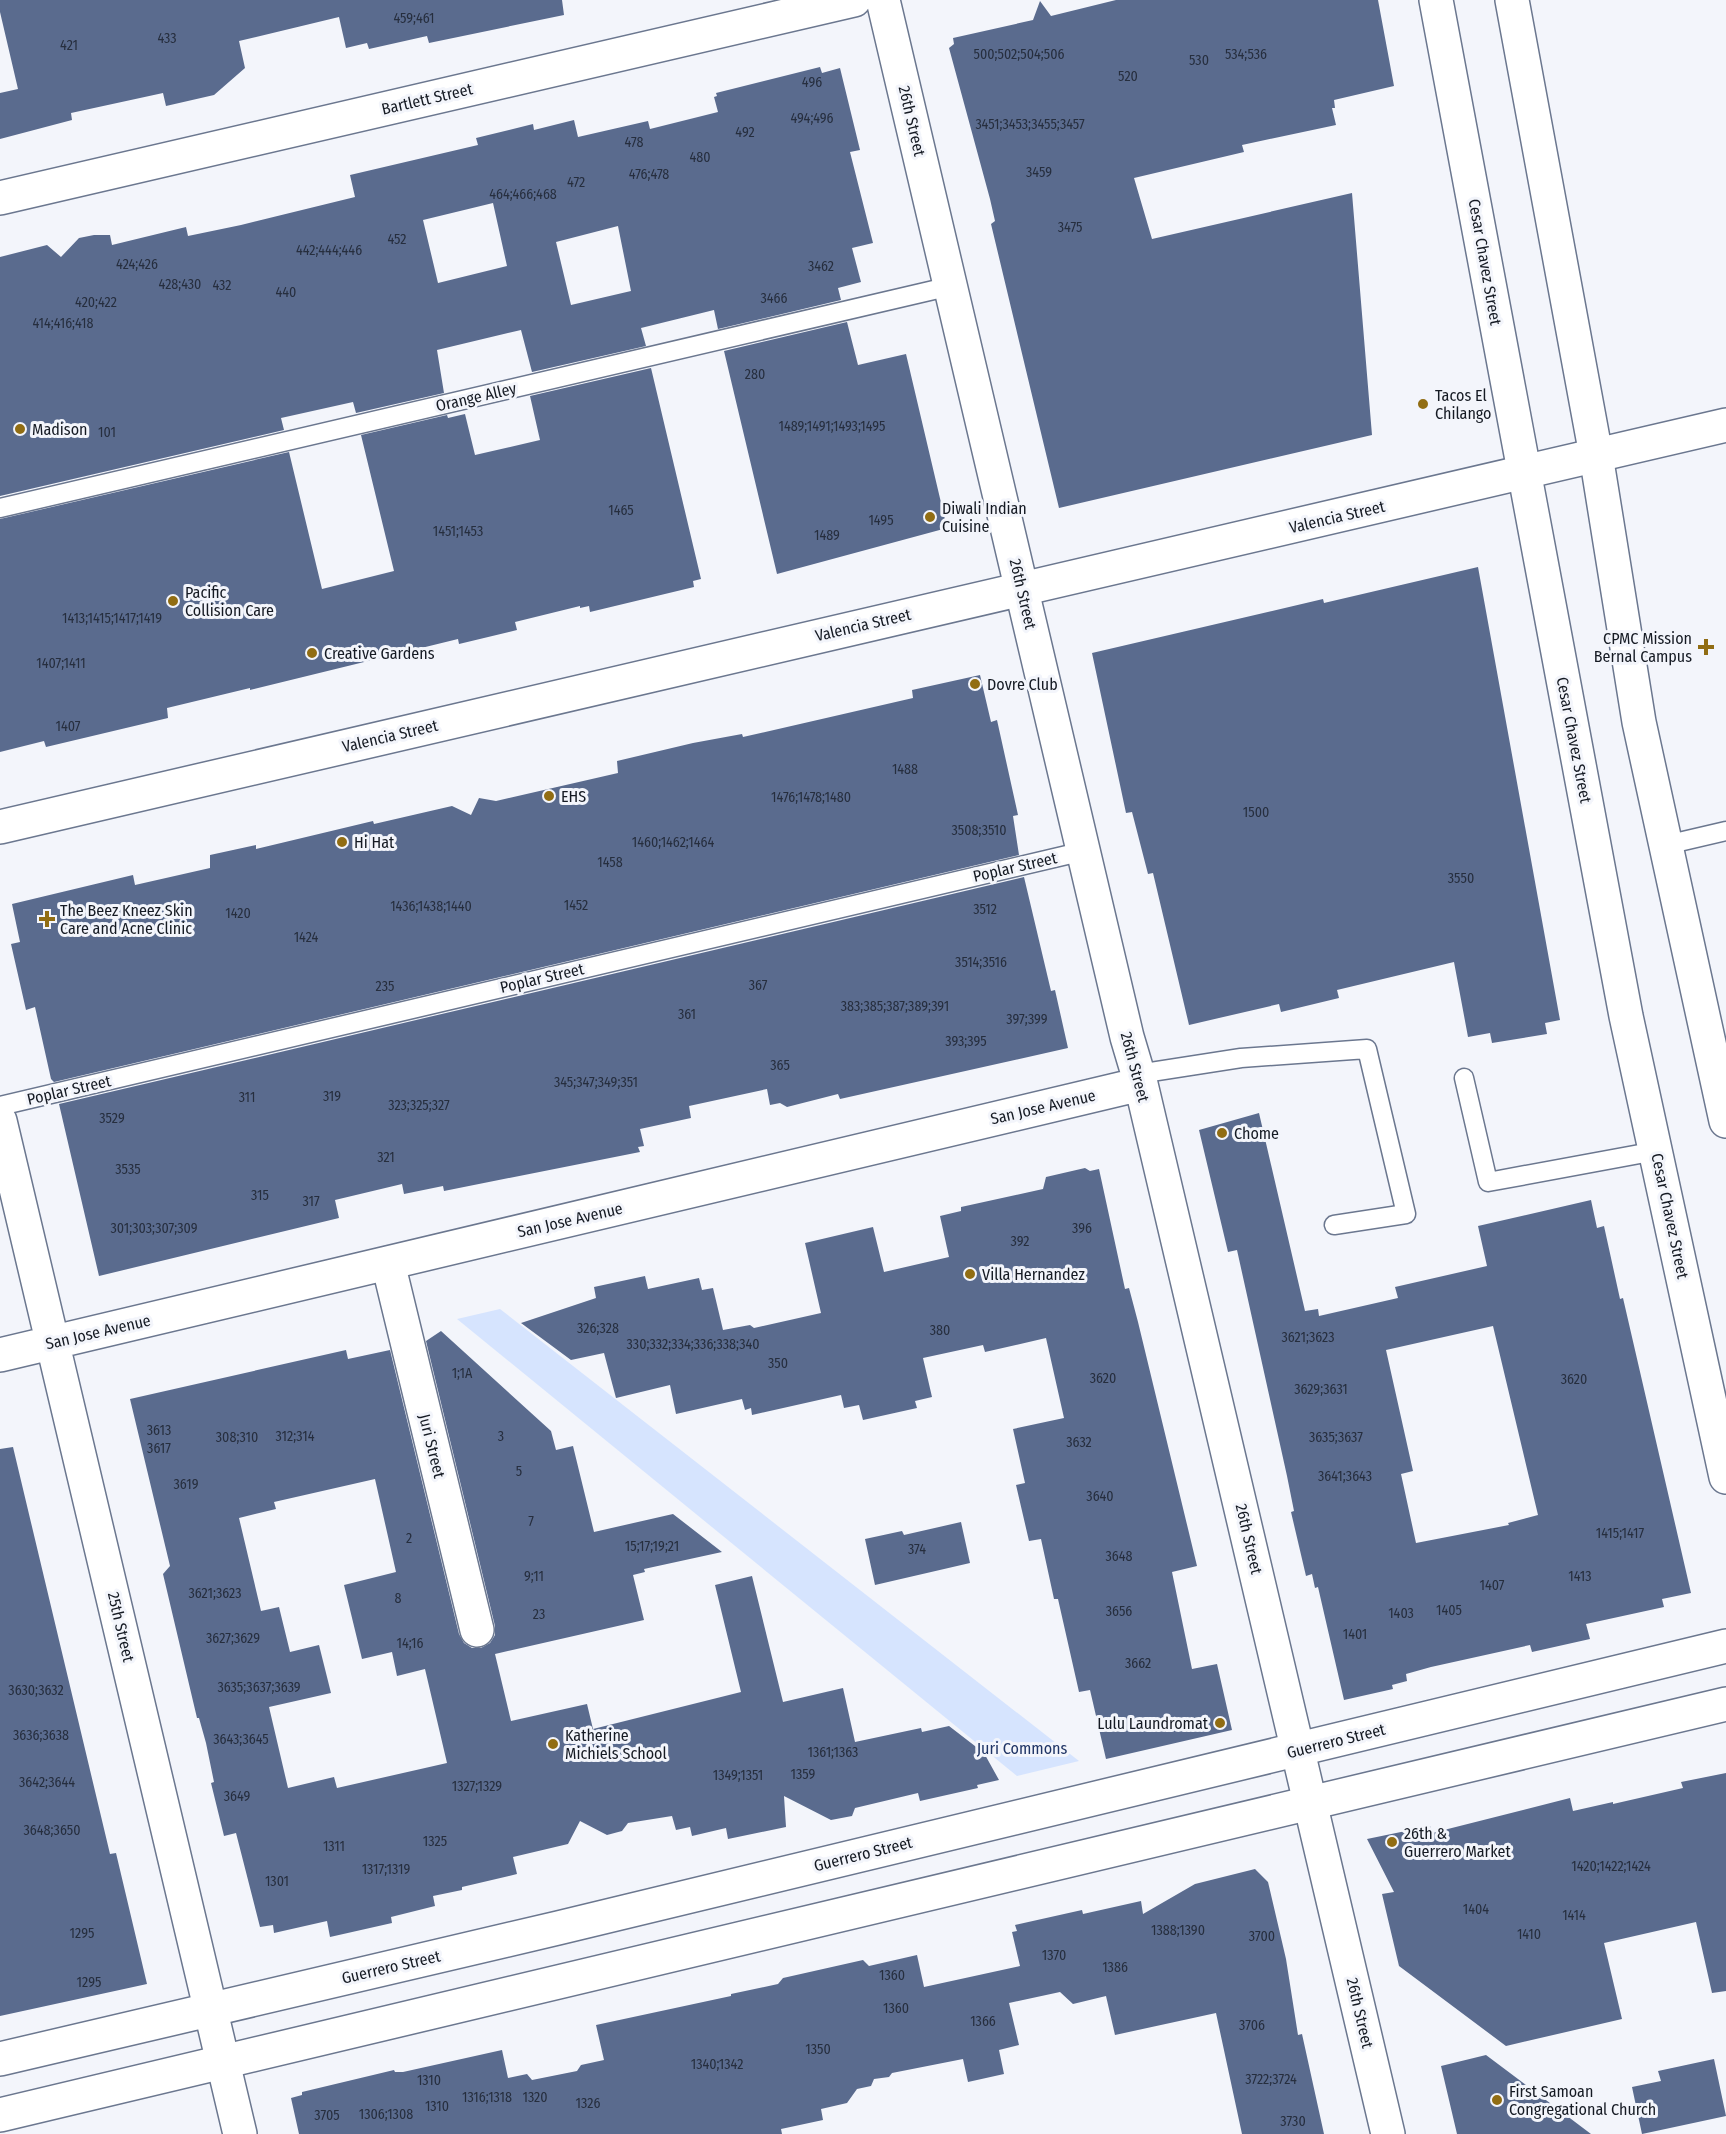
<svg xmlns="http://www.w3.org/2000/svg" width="1726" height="2134" viewBox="0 0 1726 2134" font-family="'Fira Sans Condensed',sans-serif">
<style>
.green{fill:#d6e4fe}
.building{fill:#5a6b8e;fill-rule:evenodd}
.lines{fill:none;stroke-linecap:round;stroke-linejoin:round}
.lane-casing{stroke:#6b778f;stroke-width:21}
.street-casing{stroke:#6b778f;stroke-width:36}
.secondary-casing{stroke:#6b778f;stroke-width:36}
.primary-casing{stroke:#6b778f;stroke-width:36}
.lane{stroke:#fff;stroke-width:18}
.street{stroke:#fff;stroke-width:33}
.secondary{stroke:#fff;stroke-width:33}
.primary{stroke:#fff;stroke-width:33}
.poi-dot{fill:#916d13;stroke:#f3f5fb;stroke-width:2}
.labels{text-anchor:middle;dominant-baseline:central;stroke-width:6;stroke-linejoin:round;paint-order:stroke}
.number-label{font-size:14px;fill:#262e3e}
.street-label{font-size:16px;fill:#151a23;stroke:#f3f5fb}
.poi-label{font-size:16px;fill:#151a23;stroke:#f3f5fb;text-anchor:start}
.park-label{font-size:16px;fill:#1f3465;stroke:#f3f5fb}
</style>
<rect width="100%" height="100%" fill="#f3f5fb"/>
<path class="green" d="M500 1309 1079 1761 1017 1776 457 1319Z"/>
<path class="building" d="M0 0H562L564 15 429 43 427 36 369 49 367 43 346 48 339 17 239 41 245 68 214 95 166 106 163 93 71 113 72 120 0 139V93L18 89 0 12Z
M1116 0H1378L1394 86 1334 100 1335 108H1332L1336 125 1242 145 1244 152 1134 178 1152 239 1352 193 1372 435 1059 508 991 224 995 221 990 199 949 48 954 44 953 38 1033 20 1040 1 1051 16Z
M820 67 822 73 840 68 860 150 850 152 873 243 852 248 861 282 838 288 841 300 718 329 714 310 641 328 646 346 532 372 521 330 437 350 444 393 356 413 353 402 281 418 284 430 0 496V257L47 245 61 257 79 238 94 235H110L112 245 186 227 188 236 241 225 355 197 350 175 478 145 476 138 533 124 534 130 574 120 578 137 648 121 650 129 718 112 714 97 717 96 716 93ZM493 203 507 266 438 283 423 220ZM618 226 631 291 571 305 556 242Z
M847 322 858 365 906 354 947 528 777 574 724 351Z
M651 368 701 579 693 581 694 587 590 612 589 606 580 608V606L515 622 517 630 459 644 458 639 250 690V688L167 708 168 718 46 747 44 741 0 752V519L289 452 322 589 394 571 361 435 447 415 448 418 465 414 475 455 540 440 530 396Z
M1478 567 1560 1020 1545 1023 1547 1034 1492 1043 1490 1033 1468 1037 1454 962 1337 990 1339 998 1281 1012 1279 1004 1189 1025 1153 873 1148 874 1132 812 1126 813 1092 653 1323 599 1324 603Z
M980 675 991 722 997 720 1018 815 1013 816 1019 855 54 1082 51 1079 35 1007 26 1010 11 944 20 942 12 904 133 875 135 885 210 868V855L256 845V849L373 821 374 824 452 806 471 815 479 798 496 801 618 773 617 761 693 743 742 734 743 737 913 698 912 690Z
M1024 877 1051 991 1055 990 1068 1048 840 1099 838 1094 787 1107 780 1103 770 1105 767 1089 689 1106 691 1118 640 1129 644 1146 638 1147 640 1152 444 1191 443 1186 404 1194 402 1184 335 1200 339 1218 99 1276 59 1104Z
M1259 1113 1305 1311 1318 1309 1319 1316 1398 1298 1395 1287 1487 1266 1478 1226 1591 1200 1597 1228 1604 1226 1620 1299 1623 1298 1691 1593 1662 1599 1664 1607 1586 1624 1590 1639 1532 1652 1530 1645 1431 1667 1406 1674 1407 1681 1392 1685 1393 1689 1344 1700 1318 1587 1315 1588 1312 1574 1306 1576 1291 1512 1294 1511 1287 1476 1237 1250 1228 1252 1199 1130ZM1493 1326 1538 1515 1508 1523 1509 1525 1416 1543 1401 1474 1413 1471 1386 1350Z
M1085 1168 1090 1171 1099 1169 1125 1289 1129 1288 1138 1322 1197 1566 1172 1572 1192 1669 1217 1664 1232 1730 1106 1759 1090 1690 1079 1692 1058 1599H1054L1041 1539 1029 1541 1016 1485 1025 1483 1013 1429 1064 1418 1046 1338 985 1352 983 1345 923 1358 932 1397 915 1401 917 1408 863 1420 859 1405 844 1408 841 1395 752 1415 751 1408 745 1410 742 1399 676 1414 670 1385 616 1398 604 1353 571 1360 521 1323 596 1298 594 1287 645 1276 648 1289 699 1278 702 1290 713 1288 723 1330 750 1325 754 1328 821 1313 805 1243 873 1227 884 1272 949 1257 940 1216 961 1211V1207L1043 1189 1046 1177Z
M441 1331 551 1431 556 1450 573 1446 594 1532 673 1514 722 1552 644 1569 645 1572 633 1575 644 1620 495 1654 511 1721 587 1704 593 1729 741 1692 715 1585 752 1576 783 1702 843 1688 855 1742 921 1728 922 1732 949 1726 984 1753 999 1780 977 1785 978 1788 920 1801 918 1793 855 1808 852 1816 831 1820 784 1796 786 1827 728 1839 726 1828 692 1836 690 1827 676 1830 672 1816 628 1823 622 1831 607 1835 580 1821 568 1844 513 1857 517 1874 462 1887V1890L433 1896 435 1906 391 1917 392 1923 330 1937 327 1921 274 1933 273 1925 260 1927 236 1833 224 1836 211 1783 214 1782 206 1743 199 1718H197L163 1574 170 1566 130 1399 346 1350 348 1359 390 1350 459 1634 464 1643 472 1648H481L490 1643 495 1635V1626L426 1341ZM375 1479 396 1572 344 1585 362 1659 392 1652 397 1676 425 1669 447 1763 337 1788 334 1777 288 1788 269 1707 331 1693 319 1645 290 1652 279 1607 261 1611 239 1518 276 1509 274 1502Z
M13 1447 110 1854 116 1853 147 1984 0 2016V1449Z
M961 1522 970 1563 875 1585 865 1539 902 1531 904 1535Z
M1726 1773V1991L1712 1993 1696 1922 1604 1943 1622 2019 1506 2046 1399 1966 1382 1894 1394 1892 1367 1839 1430 1826 1432 1833 1570 1798 1573 1811 1613 1802V1804L1683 1788 1681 1782Z
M1255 1869 1268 1882 1286 1959 1298 2035 1302 2034 1324 2134H1242L1216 2013 1115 2035 1106 1996 1073 2004 1060 1992 1009 2003 1019 2045 999 2050 1004 2074 968 2082 963 2059 892 2073 889 2077 874 2079 871 2086 857 2089 847 2103 821 2109 823 2120 781 2129 782 2134H299L291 2098 302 2095V2092L394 2070 395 2072H403L502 2050 508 2078 527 2074 532 2080 577 2071 581 2065 604 2060 596 2025 731 1996V1994L778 1984 783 1978 863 1960 869 1966 917 1955 924 1987 1020 1966 1012 1932 1017 1931 1015 1925 1082 1910 1083 1914 1141 1901 1143 1914 1195 1884Z
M1486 2055 1591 2134H1457L1441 2066Z
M1714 2059 1726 2116 1642 2134 1632 2087 1661 2081 1658 2071Z"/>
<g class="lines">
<defs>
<path id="lane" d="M0 508 951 286
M1666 845 1726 831
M1138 1074 1241 1058 1367 1049 1406 1214 1334 1225
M1464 1078 1488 1182 1656 1151
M0 1106 1084 851"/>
<path id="street" d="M883 0 1127 1037 1141 1084 1388 2134
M0 198 854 0
M0 1121 240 2134
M388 1263 477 1630
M0 1355 1141 1084"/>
<path id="secondary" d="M0 827 1726 425
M0 2059 558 1928 1726 1646
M0 2115 1726 1704"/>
<path id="primary" d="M1436 0 1626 1016 1726 1477
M1512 0 1596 455 1639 722 1726 1121"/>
</defs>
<use href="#lane" class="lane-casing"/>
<use href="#street" class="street-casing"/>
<use href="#secondary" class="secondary-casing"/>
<use href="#primary" class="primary-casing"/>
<use href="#lane" class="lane"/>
<use href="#street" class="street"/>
<use href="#secondary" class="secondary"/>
<use href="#primary" class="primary"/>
</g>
<g class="poi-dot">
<circle cx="1423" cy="404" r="6"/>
<circle cx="20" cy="429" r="6"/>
<circle cx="930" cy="517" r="6"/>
<circle cx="173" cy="601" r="6"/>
<path d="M1703 638h6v6h6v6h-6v6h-6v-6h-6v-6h6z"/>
<circle cx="312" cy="653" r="6"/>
<circle cx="975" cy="684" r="6"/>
<circle cx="549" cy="796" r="6"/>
<circle cx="342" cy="842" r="6"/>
<path d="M44 910h6v6h6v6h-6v6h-6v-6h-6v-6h6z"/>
<circle cx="1222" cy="1133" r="6"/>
<circle cx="970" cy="1274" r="6"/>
<circle cx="1220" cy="1723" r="6"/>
<circle cx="553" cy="1744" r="6"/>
<circle cx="1392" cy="1842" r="6"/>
<circle cx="1497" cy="2100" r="6"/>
</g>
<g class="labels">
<g class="number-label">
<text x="414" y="18">459;461</text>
<text x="167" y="38">433</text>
<text x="69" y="45">421</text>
<text x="1019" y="54">500;502;504;506</text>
<text x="1246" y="54">534;536</text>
<text x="1199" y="60">530</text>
<text x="1128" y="76">520</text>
<text x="812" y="82">496</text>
<text x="812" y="118">494;496</text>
<text x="1030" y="124">3451;3453;3455;3457</text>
<text x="745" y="132">492</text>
<text x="634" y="142">478</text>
<text x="700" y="157">480</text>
<text x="1039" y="172">3459</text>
<text x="649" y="174">476;478</text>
<text x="576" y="182">472</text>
<text x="523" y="194">464;466;468</text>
<text x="1070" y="227">3475</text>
<text x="397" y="239">452</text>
<text x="329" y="250">442;444;446</text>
<text x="137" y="264">424;426</text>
<text x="821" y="266">3462</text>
<text x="180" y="284">428;430</text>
<text x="222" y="285">432</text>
<text x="286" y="292">440</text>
<text x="774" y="298">3466</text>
<text x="96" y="302">420;422</text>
<text x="63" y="323">414;416;418</text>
<text x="755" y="374">280</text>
<text x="832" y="426">1489;1491;1493;1495</text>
<text x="107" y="432">101</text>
<text x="621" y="510">1465</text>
<text x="881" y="520">1495</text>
<text x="458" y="531">1451;1453</text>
<text x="827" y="535">1489</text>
<text x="112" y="618">1413;1415;1417;1419</text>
<text x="61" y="663">1407;1411</text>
<text x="68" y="726">1407</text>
<text x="905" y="769">1488</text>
<text x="811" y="797">1476;1478;1480</text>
<text x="1256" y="812">1500</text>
<text x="979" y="830">3508;3510</text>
<text x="673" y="842">1460;1462;1464</text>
<text x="610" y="862">1458</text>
<text x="1461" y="878">3550</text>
<text x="576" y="905">1452</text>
<text x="431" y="906">1436;1438;1440</text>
<text x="985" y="909">3512</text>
<text x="238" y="913">1420</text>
<text x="306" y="937">1424</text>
<text x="981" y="962">3514;3516</text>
<text x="758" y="985">367</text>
<text x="385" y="986">235</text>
<text x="895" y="1006">383;385;387;389;391</text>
<text x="687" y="1014">361</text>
<text x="1027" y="1019">397;399</text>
<text x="966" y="1041">393;395</text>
<text x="780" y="1065">365</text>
<text x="596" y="1082">345;347;349;351</text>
<text x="332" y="1096">319</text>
<text x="247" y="1097">311</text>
<text x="419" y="1105">323;325;327</text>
<text x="112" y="1118">3529</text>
<text x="386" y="1157">321</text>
<text x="128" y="1169">3535</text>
<text x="260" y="1195">315</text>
<text x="311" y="1201">317</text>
<text x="154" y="1228">301;303;307;309</text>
<text x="1082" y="1228">396</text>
<text x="1020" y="1241">392</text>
<text x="598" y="1328">326;328</text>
<text x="940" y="1330">380</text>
<text x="1308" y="1337">3621;3623</text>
<text x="693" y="1344">330;332;334;336;338;340</text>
<text x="778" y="1363">350</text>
<text x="462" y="1373">1;1A</text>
<text x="1103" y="1378">3620</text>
<text x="1574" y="1379">3620</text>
<text x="1321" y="1389">3629;3631</text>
<text x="159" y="1430">3613</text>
<text x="295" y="1436">312;314</text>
<text x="501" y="1436">3</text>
<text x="237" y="1437">308;310</text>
<text x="1336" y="1437">3635;3637</text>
<text x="1079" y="1442">3632</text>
<text x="159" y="1448">3617</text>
<text x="519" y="1471">5</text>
<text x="1345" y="1476">3641;3643</text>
<text x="186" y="1484">3619</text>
<text x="1100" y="1496">3640</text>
<text x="531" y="1521">7</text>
<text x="1620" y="1533">1415;1417</text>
<text x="409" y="1538">2</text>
<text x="652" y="1546">15;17;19;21</text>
<text x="917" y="1549">374</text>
<text x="1119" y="1556">3648</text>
<text x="534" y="1576">9;11</text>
<text x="1580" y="1576">1413</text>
<text x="1492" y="1585">1407</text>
<text x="215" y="1593">3621;3623</text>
<text x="398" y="1598">8</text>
<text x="1449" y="1610">1405</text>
<text x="1119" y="1611">3656</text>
<text x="1401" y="1613">1403</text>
<text x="539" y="1614">23</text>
<text x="1355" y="1634">1401</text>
<text x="233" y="1638">3627;3629</text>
<text x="410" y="1643">14;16</text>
<text x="1138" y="1663">3662</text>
<text x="259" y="1687">3635;3637;3639</text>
<text x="36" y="1690">3630;3632</text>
<text x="41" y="1735">3636;3638</text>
<text x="241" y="1739">3643;3645</text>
<text x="833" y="1752">1361;1363</text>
<text x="803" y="1774">1359</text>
<text x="738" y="1775">1349;1351</text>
<text x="47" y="1782">3642;3644</text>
<text x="477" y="1786">1327;1329</text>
<text x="237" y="1796">3649</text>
<text x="52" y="1830">3648;3650</text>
<text x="435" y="1841">1325</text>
<text x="334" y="1846">1311</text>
<text x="1611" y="1866">1420;1422;1424</text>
<text x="386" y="1869">1317;1319</text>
<text x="277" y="1881">1301</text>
<text x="1476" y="1909">1404</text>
<text x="1574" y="1915">1414</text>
<text x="1178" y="1930">1388;1390</text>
<text x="82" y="1933">1295</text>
<text x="1529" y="1934">1410</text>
<text x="1262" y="1936">3700</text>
<text x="1054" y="1955">1370</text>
<text x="1115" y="1967">1386</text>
<text x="892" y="1975">1360</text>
<text x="89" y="1982">1295</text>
<text x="896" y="2008">1360</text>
<text x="983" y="2021">1366</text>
<text x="1252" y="2025">3706</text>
<text x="818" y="2049">1350</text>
<text x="717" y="2064">1340;1342</text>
<text x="1271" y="2079">3722;3724</text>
<text x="429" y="2080">1310</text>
<text x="487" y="2097">1316;1318</text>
<text x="535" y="2097">1320</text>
<text x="588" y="2103">1326</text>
<text x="437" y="2106">1310</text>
<text x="386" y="2114">1306;1308</text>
<text x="327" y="2115">3705</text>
<text x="1293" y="2121">3730</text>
</g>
<g class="street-label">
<text transform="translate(427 99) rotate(-13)">Bartlett Street</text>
<text transform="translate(912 121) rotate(77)">26th Street</text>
<text transform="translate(1485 262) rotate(80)">Cesar Chavez Street</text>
<text transform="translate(476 397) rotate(-13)">Orange Alley</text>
<text transform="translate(1337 517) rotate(-13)">Valencia Street</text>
<text transform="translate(1023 594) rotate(77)">26th Street</text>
<text transform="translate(863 625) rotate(-13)">Valencia Street</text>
<text transform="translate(390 736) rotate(-13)">Valencia Street</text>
<text transform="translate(1574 740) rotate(79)">Cesar Chavez Street</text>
<text transform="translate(1015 867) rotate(-13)">Poplar Street</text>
<text transform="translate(542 978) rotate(-13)">Poplar Street</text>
<text transform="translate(1135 1067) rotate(75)">26th Street</text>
<text transform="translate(69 1090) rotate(-13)">Poplar Street</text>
<text transform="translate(1043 1107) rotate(-13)">San Jose Avenue</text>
<text transform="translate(1670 1216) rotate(78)">Cesar Chavez Street</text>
<text transform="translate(570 1220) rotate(-13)">San Jose Avenue</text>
<text transform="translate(98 1332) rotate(-13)">San Jose Avenue</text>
<text transform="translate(432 1446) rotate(76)">Juri Street</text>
<text transform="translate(1249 1539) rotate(77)">26th Street</text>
<text transform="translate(121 1627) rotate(77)">25th Street</text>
<text transform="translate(1336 1741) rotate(-14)">Guerrero Street</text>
<text transform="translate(863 1854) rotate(-14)">Guerrero Street</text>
<text transform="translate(391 1967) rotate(-13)">Guerrero Street</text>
<text transform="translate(1360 2013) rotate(77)">26th Street</text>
</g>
<g class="poi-label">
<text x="1435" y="395">Tacos El<tspan x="1435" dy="18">Chilango</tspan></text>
<text x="32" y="429">Madison</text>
<text x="942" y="508">Diwali Indian<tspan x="942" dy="18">Cuisine</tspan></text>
<text x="185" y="592">Pacific<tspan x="185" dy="18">Collision Care</tspan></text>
<text x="1692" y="638" text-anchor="end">CPMC Mission<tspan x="1692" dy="18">Bernal Campus</tspan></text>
<text x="324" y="653">Creative Gardens</text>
<text x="987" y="684">Dovre Club</text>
<text x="561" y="796">EHS</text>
<text x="354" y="842">Hi Hat</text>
<text x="60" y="910">The Beez Kneez Skin<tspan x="60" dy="18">Care and Acne Clinic</tspan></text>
<text x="1234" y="1133">Chome</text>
<text x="982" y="1274">Villa Hernandez</text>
<text x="1208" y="1723" text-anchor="end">Lulu Laundromat</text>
<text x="565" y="1735">Katherine<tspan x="565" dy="18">Michiels School</tspan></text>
<text x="1404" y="1833">26th &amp;<tspan x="1404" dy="18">Guerrero Market</tspan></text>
<text x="1509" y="2091">First Samoan<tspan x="1509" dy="18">Congregational Church</tspan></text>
</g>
<g class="park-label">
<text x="1022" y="1748">Juri Commons</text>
</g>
</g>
</svg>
